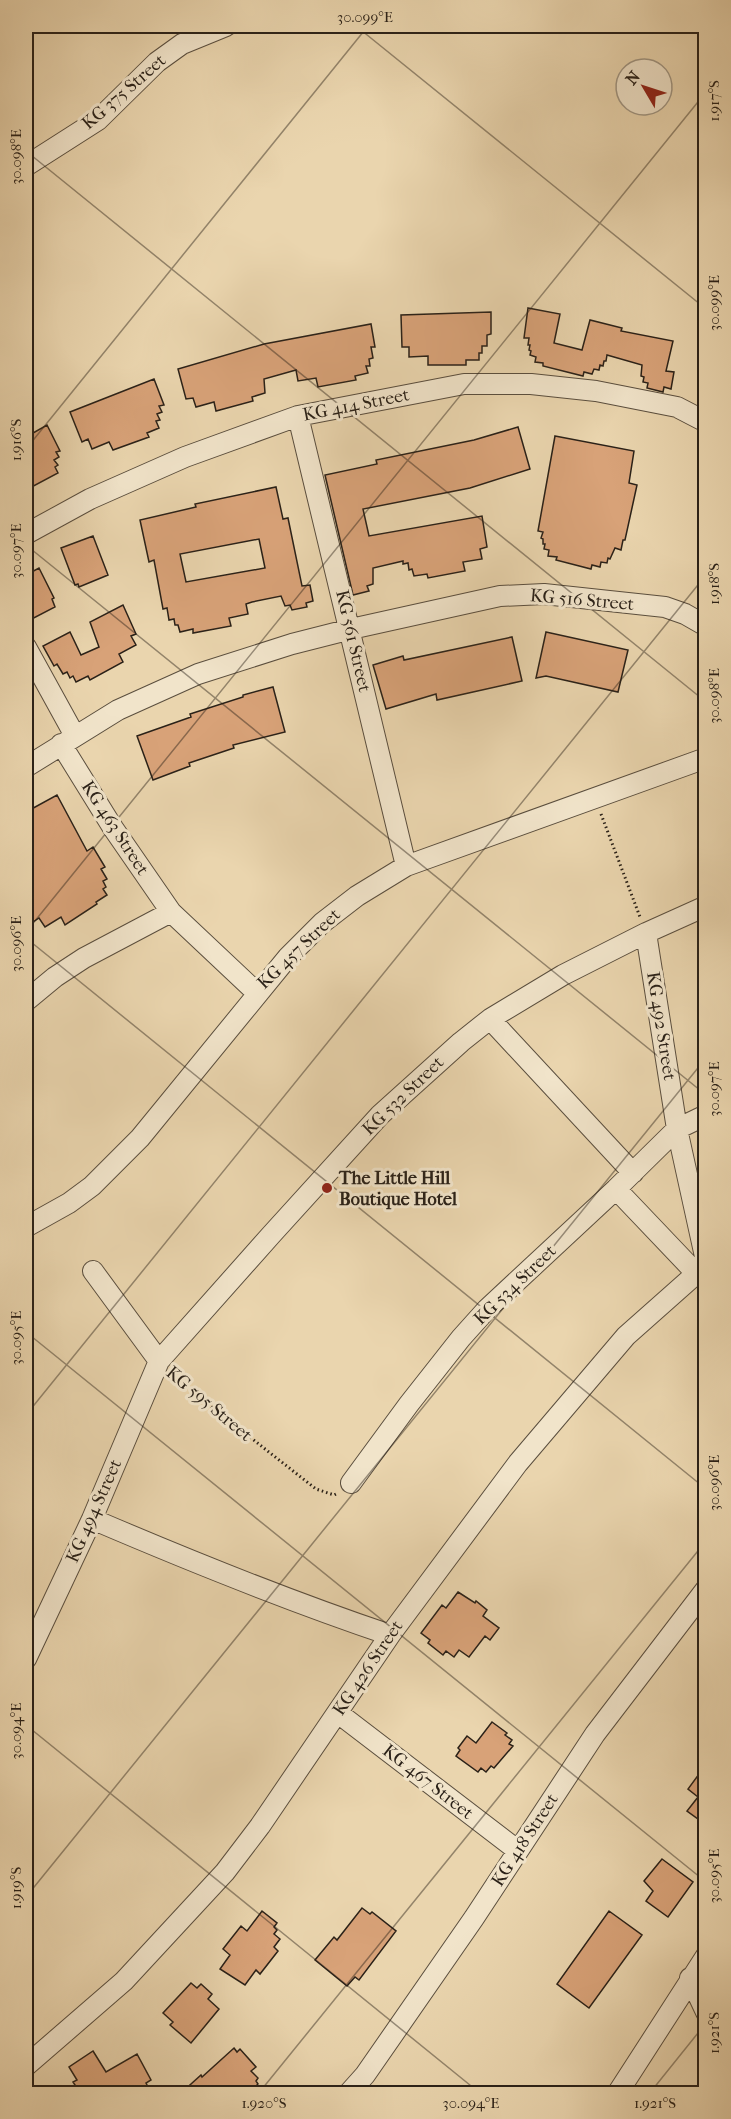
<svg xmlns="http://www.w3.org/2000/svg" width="731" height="2119" viewBox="0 0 731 2119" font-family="'IM FELL French Canon',serif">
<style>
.building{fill:#d8a278;stroke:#2a2118;stroke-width:1.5;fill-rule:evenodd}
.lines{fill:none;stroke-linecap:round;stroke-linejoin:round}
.street-casing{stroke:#5a4e3e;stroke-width:22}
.path{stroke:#2a2118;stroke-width:3;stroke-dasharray:1.5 3;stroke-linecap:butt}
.street{stroke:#f1e4ca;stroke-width:20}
.ticks{fill:none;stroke:#2a2118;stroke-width:1.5;stroke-opacity:0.45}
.poi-dot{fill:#8f2418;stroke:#f1e4ca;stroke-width:2}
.labels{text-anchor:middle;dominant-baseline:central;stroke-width:6;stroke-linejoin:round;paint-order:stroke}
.street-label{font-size:18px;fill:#2a2118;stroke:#f1e4ca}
.poi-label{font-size:18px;font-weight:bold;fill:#2a2118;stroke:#f1e4ca;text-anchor:start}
.neatline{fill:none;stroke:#2a2118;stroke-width:2}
.ticks-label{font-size:15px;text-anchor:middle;fill:#2a2118}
</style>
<rect width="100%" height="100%" fill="#ead5ae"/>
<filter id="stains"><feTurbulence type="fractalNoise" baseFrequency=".00333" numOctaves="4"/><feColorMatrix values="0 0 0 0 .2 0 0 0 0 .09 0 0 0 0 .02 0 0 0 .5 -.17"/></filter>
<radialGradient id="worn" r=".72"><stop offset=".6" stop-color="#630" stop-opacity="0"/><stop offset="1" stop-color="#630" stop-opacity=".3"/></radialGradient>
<path class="building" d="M528 308 560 314 554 343 582 350 590 320 622 328 621 331 673 341 666 371 674 372 671 389 664 387 663 392 647 388 648 383 643 382 644 377 641 376 642 365 607 355 606 361H604L603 366 600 365 599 370 594 369 592 374 584 372 583 376 543 366V363L535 362 536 357 530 355 531 351 529 350 530 345H528L529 338H524Z
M491 312V334L487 335V346H482V353H479V360H466V365H428V356L409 357V347H402L401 315Z
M371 324 375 347H371L373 358 369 359 370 366H366L368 373 355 376 356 380 318 387 316 378 298 381 296 370 264 379 265 393 252 397 253 401 216 411 214 402 196 407 193 398 186 399 178 369 264 344Z
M154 379 164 405 159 406 162 412 157 414 160 420 156 421 159 428 147 433 149 437 113 450 109 442 92 449 88 439 82 442 70 412Z
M47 425 60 451 56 452 59 457 54 460 58 465 55 467 58 473 26 490V437Z
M518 427 530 469 470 488 363 509 369 536 482 516 487 547 480 549 482 559 463 562 465 571 428 578 427 574 414 576 412 569 409 570 408 563 403 564V561L373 568V584L367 586 369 591 353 595 325 475 377 464 376 460 474 440Z
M555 436 634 451 629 483 637 485 625 540H623L621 550 615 548 610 559 608 558 607 563 601 562 600 567 592 565 591 569 556 560 557 557 548 556 549 550 544 549 545 544H543V539L541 538 543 532 538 531Z
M276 487 283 519 288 518 302 586 310 585 313 601 306 603 307 607 292 610 290 605 285 606 281 596 252 602 246 604 248 614 229 618 231 626 193 633V629L180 632 178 625H175L174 619 169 620 167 608 163 609 154 560 149 562 140 520 196 507 195 504ZM259 539 265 568 186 582 180 554Z
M93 536 108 575 79 587 78 584 75 585 61 548Z
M39 568 54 598 52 599 55 607 26 622V575Z
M123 605 136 634 131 636 136 645 119 654 123 662 90 680 88 676 76 682 73 676 70 678 67 672 63 674 57 664 54 666 43 646 70 632 81 655 99 647 90 622Z
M546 632 628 650 618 692 546 676 536 678Z
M512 637 522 681 437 700 436 694 386 709 373 665 403 656 404 660Z
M273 687 285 732 233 745 234 748 189 763 190 766 153 780 137 736 191 717 190 714 243 697V695Z
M57 795 87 851 93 847 105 867 101 869 107 879 103 881 106 887 103 889 107 895 96 902 97 904 65 925 61 917 45 927 39 918 33 922 26 909V812Z
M458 1592 475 1603 476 1601 487 1610 483 1616 499 1628 490 1640 485 1636 469 1657 459 1650 454 1657 446 1651 443 1655 428 1643 430 1640 421 1633 442 1605 446 1608Z
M492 1722 507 1733 505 1735 512 1740 509 1744 513 1746 494 1768 491 1766 486 1772 481 1768 478 1772 456 1756 460 1750 458 1748 467 1736 476 1743Z
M705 1766V1824L687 1811 698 1797 688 1789Z
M662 1859 693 1882 668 1917 646 1901 653 1891 644 1881Z
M362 1908 370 1914 372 1912 396 1931 359 1980 355 1977 347 1986 315 1960 334 1937 337 1940Z
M262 1911 277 1923 274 1927 277 1930 274 1934 280 1939 274 1947 278 1951 260 1974 256 1970 245 1985 220 1969 230 1955 223 1949 241 1926 247 1931Z
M609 1911 642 1935 589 2008 557 1984Z
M191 1983 197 1988 201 1984 212 1994 208 1999 219 2009 191 2043 170 2025 173 2022 163 2013Z
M234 2048 237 2052 240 2049 256 2067 251 2071 258 2078 256 2081 258 2084 250 2092 238 2094 233 2087 226 2094H180L201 2075 202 2077Z
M93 2051 106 2072 137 2054 151 2080 146 2083 147 2085 134 2094H81L73 2082 77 2080 69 2067Z"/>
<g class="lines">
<defs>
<path id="street" d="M26 166 98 120 157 62 182 44 226 26
M298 416 406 866
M26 534 90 499 185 457 298 416 464 384H531L596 391 677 407 706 422
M26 647 75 736
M61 744 113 828 171 912
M26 767 118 710 198 674 292 644 351 629 500 596 544 594 665 607 685 614 706 626
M646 933 677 1129 706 1261
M26 1001 55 977 84 958 171 912 257 993
M490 1019 633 1173
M616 1189 695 1272
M26 1227 69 1203 92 1186 140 1138 288 957 322 923 357 896 406 866 706 758
M93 1271 159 1361
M351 1483 409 1404 461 1338 487 1309 616 1189 677 1129 706 1115
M92 1519C190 1561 289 1601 390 1635
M26 1659 92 1519 159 1361 271 1235 380 1115 461 1042 490 1019 563 975 646 933 706 906
M338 1713 517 1850
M690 1978 706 2012
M26 2066 124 1981 225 1872 260 1826 390 1635 518 1463 626 1336 706 1265
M348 2094 365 2075 474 1918 595 1734 706 1589
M617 2094 706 1956"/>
</defs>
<use href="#street" class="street-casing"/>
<path class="path" d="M601 814 640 917
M173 1375 190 1390 316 1489 334 1495 338 1493"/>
<use href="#street" class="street"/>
</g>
<path class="ticks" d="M356 26 706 309M26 151 706 702M26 449 368 26M26 545 706 1095M26 932 706 92M26 938 706 1489M26 1332 706 1882M26 1415 706 575M26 1725 481 2094M26 1897 706 1058M258 2094 706 1541M649 2094 706 2023"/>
<circle class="poi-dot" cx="327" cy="1188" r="6"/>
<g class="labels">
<g class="street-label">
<text transform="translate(124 92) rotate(-41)">KG 375 Street</text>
<text transform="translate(356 405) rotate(-11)">KG 414 Street</text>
<text transform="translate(582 600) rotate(5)">KG 516 Street</text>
<text transform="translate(353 641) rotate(77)">KG 561 Street</text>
<text transform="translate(115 828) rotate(57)">KG 463 Street</text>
<text transform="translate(299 949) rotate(-44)">KG 457 Street</text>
<text transform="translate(661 1026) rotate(81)">KG 492 Street</text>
<text transform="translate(403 1096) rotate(-44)">KG 532 Street</text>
<text transform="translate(515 1285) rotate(-44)">KG 534 Street</text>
<text transform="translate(209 1404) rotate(40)">KG 595 Street</text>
<text transform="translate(94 1511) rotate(-66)">KG 494 Street</text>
<text transform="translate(368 1668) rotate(-56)">KG 426 Street</text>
<text transform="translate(428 1782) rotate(38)">KG 467 Street</text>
<text transform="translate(525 1840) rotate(-57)">KG 418 Street</text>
</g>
<g class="poi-label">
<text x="339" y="1178">The Little Hill<tspan x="339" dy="21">Boutique Hotel</tspan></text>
</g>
</g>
<rect width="731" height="2119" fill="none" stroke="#ead5ae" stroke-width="66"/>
<g transform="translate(644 87) rotate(309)"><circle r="28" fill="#f1e4ca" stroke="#a19683" stroke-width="1.5"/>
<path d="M0-4.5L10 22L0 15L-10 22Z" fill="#8f2418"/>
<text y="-9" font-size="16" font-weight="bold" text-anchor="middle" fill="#2a2118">N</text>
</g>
<rect x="33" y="33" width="665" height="2053" class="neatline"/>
<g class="ticks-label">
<text x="365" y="22">30.099°E</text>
<text transform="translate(714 101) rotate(-90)" y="5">1.917°S</text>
<text transform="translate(16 157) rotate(-90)" y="5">30.098°E</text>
<text transform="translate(714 303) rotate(-90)" y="5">30.099°E</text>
<text transform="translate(16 440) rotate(-90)" y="5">1.916°S</text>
<text transform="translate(16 551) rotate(-90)" y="5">30.097°E</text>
<text transform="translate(714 584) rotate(-90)" y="5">1.918°S</text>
<text transform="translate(714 696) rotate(-90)" y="5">30.098°E</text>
<text transform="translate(16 944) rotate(-90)" y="5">30.096°E</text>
<text transform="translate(714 1089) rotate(-90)" y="5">30.097°E</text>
<text transform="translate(16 1338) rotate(-90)" y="5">30.095°E</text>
<text transform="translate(714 1483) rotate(-90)" y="5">30.096°E</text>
<text transform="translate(16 1731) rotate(-90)" y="5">30.094°E</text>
<text transform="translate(714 1876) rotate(-90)" y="5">30.095°E</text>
<text transform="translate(16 1888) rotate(-90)" y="5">1.919°S</text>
<text transform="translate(714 2033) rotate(-90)" y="5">1.921°S</text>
<text x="264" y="2108">1.920°S</text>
<text x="471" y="2108">30.094°E</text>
<text x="655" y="2108">1.921°S</text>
</g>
<rect width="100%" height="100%" filter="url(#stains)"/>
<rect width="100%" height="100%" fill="url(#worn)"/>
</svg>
